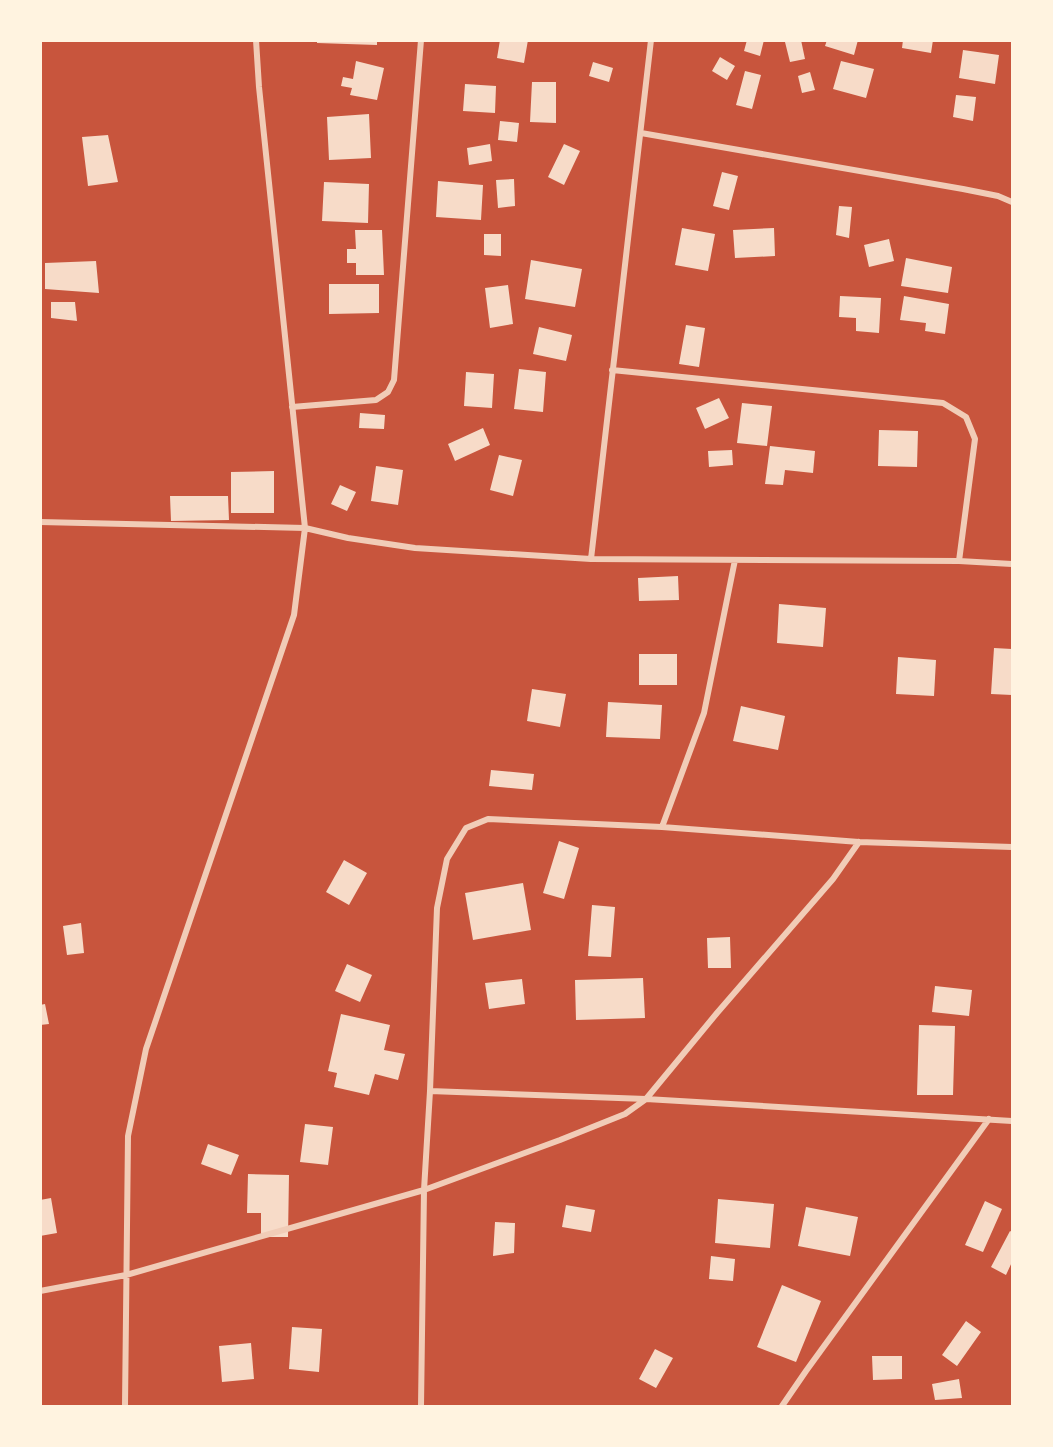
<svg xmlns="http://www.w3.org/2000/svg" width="1053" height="1447" viewBox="0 0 1053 1447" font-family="'IBM Plex Sans',sans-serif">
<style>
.building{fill:#f7dbc8}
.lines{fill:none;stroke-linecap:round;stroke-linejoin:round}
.minor{stroke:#f1ccb7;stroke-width:6}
</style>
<rect width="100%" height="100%" fill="#c8553d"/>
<path class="building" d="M317 40H377V45L317 43Z
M500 40H528L524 63 497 58Z
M747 40H764L760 56 744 51Z
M801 40 805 59 790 62 785 42Z
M827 40H858L854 55 825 46Z
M903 40H933L931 53 902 48Z
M963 50 999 55 995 84 959 78Z
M720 57 735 66 727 80 712 71Z
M356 61 384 68 377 100 350 95 352 88 341 86 343 77 353 79Z
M841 61 874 69 866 98 833 89Z
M593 62 613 68 609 82 589 76Z
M745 71 761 75 752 109 736 105Z
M810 72 815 90 802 93 798 76Z
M532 82H556V123L530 122Z
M465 84 496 86 495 113 463 111Z
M956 95 976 97 973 121 953 117Z
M369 114 371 158 329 160 327 117Z
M500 121 519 123 517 142 498 140Z
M108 135 118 182 88 186 82 137Z
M490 144 492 161 469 165 467 148Z
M564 144 580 151 564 185 548 177Z
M722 172 738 176 729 210 713 206Z
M514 179 515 206 498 208 496 180Z
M438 181 483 185 481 220 436 217Z
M324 182 369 184 368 223 322 221Z
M839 206 852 207 849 238 836 235Z
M682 228 715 234 708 271 675 265Z
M774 228 775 256 735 258 733 230Z
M355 230H382L384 275H356V263H347V249H356Z
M484 234H501V256L484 255Z
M889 239 894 261 869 267 864 245Z
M906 258 952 267 948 293 901 286Z
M531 260 582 269 575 307 525 299Z
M96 261 99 293 45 289V263Z
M329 284H379V313L329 314Z
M508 285 513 324 490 328 485 288Z
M840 296 881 298 879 333 856 331V318L839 317Z
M904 296 949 304 945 334 925 331 926 323 900 320Z
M51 302H75L77 321 51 318Z
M686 325 705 328 699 367 679 364Z
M539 327 572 335 566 361 533 354Z
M519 369 546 372 543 412 514 409Z
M466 372 494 374 492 408 464 406Z
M719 398 729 418 705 429 696 408Z
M742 403 772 406 767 446 737 443Z
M360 413 385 415 384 429 359 428Z
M483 428 490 445 455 461 448 444Z
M879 430 918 431 917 467 878 466Z
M770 446 815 451 813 473 785 470 783 485 765 484Z
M732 450 733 465 709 467 708 451Z
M499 455 522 460 513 496 490 490Z
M376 466 403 470 398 505 371 501Z
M274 471V513H231V472Z
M340 485 356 492 347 511 331 504Z
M170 496H228L229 520 171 521Z
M678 576 679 600 639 601 638 578Z
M779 604 826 608 823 647 777 643Z
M994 648 1012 649V695L991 694Z
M639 654H677V685H639Z
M898 657 936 660 934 696 896 694Z
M532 689 566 694 560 727 527 721Z
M608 702 662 705 660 739 606 737Z
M741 706 785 716 778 750 733 741Z
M491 770 534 774 532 790 489 786Z
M559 841 579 848 564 899 543 893Z
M344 860 367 873 349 905 326 892Z
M523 883 531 930 473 940 465 893Z
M592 905 615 907 611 957 588 956Z
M81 923 84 953 67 955 63 926Z
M730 937 731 968H708L707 938Z
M347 964 372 975 360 1002 335 991Z
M643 978 645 1018 576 1020 575 980Z
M522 979 525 1004 489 1009 485 983Z
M935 986 972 990 969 1016 932 1012Z
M45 1004 49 1024 40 1025V1005Z
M341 1014 390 1025 384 1050 405 1054 398 1080 375 1074 369 1095 334 1087 337 1073 328 1071Z
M919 1025 955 1026 953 1095H917Z
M305 1124 333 1127 328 1165 300 1162Z
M208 1144 239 1155 231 1175 201 1164Z
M248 1174 289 1175 288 1237H261V1213H247Z
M51 1198 57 1233 40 1236V1200Z
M718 1199 774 1204 770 1248 715 1243Z
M985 1201 1002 1209 983 1252 965 1245Z
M566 1205 595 1210 591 1232 562 1227Z
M806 1207 858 1217 850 1256 798 1246Z
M495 1222 515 1223 514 1253 493 1256Z
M1010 1231 1012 1232V1262L1006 1275 991 1267Z
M711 1256 735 1259 733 1281 709 1279Z
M782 1285 821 1301 796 1362 757 1347Z
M966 1321 981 1332 957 1366 942 1355Z
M292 1327 322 1329 319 1372 289 1369Z
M251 1343 254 1379 222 1382 219 1346Z
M655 1349 673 1358 656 1388 639 1379Z
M872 1356H902V1379L873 1380Z
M959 1379 962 1398 935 1400 932 1384Z"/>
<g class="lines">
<path class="minor" d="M641 133 963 189 998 196 1012 202
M612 370 943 403 966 417 975 439 959 561
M292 407 376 400 388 392 394 380 421 40
M40 522 305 528 348 538 415 548 591 559 959 561 1012 564
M591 559 651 40
M662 827 704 713 735 560
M430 1091 646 1099 1012 1121
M40 1291 126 1275 424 1190 560 1140 625 1114 646 1099 717 1013 833 879 859 842
M125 1406 128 1136 146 1049 294 615 305 528 259 87 256 40
M421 1406 424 1190 430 1091 437 908 447 859 466 828 488 819 662 827 859 842 1012 847
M782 1406 806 1371 989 1119"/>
</g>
<rect width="1053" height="1447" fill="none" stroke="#fff3e0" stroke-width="84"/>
</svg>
